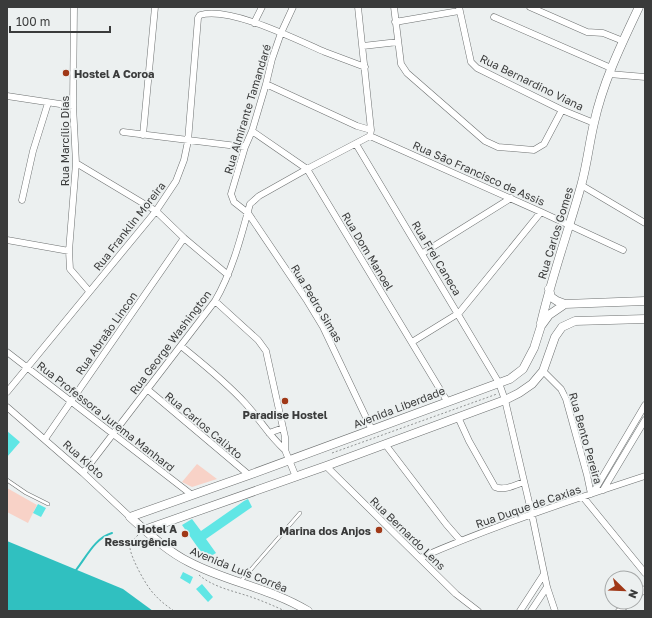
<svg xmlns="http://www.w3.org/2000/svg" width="652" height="618" viewBox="0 0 652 618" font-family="'Golos Text',sans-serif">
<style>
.green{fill:#f8d2c7}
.water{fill:#30c0c0}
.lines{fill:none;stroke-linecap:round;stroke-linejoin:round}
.stream{stroke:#30c0c0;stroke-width:2}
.building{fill:#60e6e5}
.lane-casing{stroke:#6d7070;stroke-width:4}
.street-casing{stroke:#6d7070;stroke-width:7}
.secondary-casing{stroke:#6d7070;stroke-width:9}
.path{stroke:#919494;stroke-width:1;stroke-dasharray:2 2;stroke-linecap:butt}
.lane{stroke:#fff;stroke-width:3}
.street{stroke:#fff;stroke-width:6}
.secondary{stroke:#fff;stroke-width:8}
.poi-dot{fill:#a03817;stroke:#ecf0f0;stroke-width:1.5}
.labels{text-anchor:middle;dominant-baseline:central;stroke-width:3.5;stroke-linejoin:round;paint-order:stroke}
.poi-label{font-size:11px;font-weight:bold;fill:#3a3b3b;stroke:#ecf0f0;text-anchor:end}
.street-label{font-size:11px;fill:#3a3b3b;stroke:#ecf0f0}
</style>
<rect width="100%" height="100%" fill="#ecf0f0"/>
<path class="green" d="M197 464 217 479 192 487 182 482Z
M7 488 37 505 28 523 7 512Z"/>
<path class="water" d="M7 541 123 589 153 611H7Z"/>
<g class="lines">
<path class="stream" d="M76 570C87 556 95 538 112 533"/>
</g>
<path class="building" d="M7 431 20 442 7 457Z
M248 499 252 507 206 539 216 553 206 559 182 525 192 519 201 531 244 501Z
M38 504 46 508 41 517 33 513Z
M183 572 193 577 190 584 180 578Z
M202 584 213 597 208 602 196 589Z"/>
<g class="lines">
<defs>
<path id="lane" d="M7 480 26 493 48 504
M241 581 300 513"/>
<path id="street" d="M74 7 73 106 76 163 69 251 70 269 89 291
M293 7 281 33 272 59 266 84 252 131 245 147 231 194 234 202 248 213 306 299 323 327 372 430
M358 7 371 130 370 136
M394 7 401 64 407 73 485 141 498 147 534 150 544 144 562 110
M459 7 471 62 477 68 562 110 594 123
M530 7 587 32 603 33 623 41
M494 17 611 68
M395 22 459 11
M254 23 262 7
M363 46 398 42
M609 74 645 77
M266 84 357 126 371 130
M7 96 73 106
M252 131 307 169 447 401
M123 132 245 147
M143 135 155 7
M370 136 541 212 623 250
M356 144 499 383 505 400 532 515 547 587 555 611
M76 163 156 211 184 238 228 275
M581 185 645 223
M22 200 33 151 48 103
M7 240 69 251
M423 253 511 198
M215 301 258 340 266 351 285 437V450L296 477
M412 342 459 313 541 212
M181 346C203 364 226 382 245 403 259 418 269 436 285 450
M7 352 192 495
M543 371 561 389 566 399 587 475 591 494
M147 389 249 475
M7 392 156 211 176 181 184 160 188 141 198 18 200 15C230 6 297 40 325 52 338 57 352 62 365 67
M7 407 83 473 130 517
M458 417 469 441 495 487C504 491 515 485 524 482
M269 433 283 428
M45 439 184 238
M385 444 446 524 460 540
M326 466 456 594 478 611
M83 473 215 301C232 272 241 237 250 204L259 196 307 169 370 136
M603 490 645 420
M593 493 645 405
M583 497 645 573
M420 558C493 526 569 501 645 476
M636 597 645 589
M520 611 544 574
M531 611 547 587
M619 611 630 602"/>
<path id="secondary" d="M549 289 551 297 557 301 565 304
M541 323C552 276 568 232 581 186 587 165 589 144 594 123 603 82 621 45 639 7
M144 530 326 466 505 400 519 393 532 384 543 371 555 337 562 327 575 321 645 319
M308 611C270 588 227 582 189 562 167 551 148 533 130 517L249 475 510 379 523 369 534 348 541 326 549 315 565 304 645 301"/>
</defs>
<use href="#lane" class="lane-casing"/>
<use href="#street" class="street-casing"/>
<use href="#secondary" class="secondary-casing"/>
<path class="path" d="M332 453 497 394
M138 535C134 539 130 542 130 548 131 558 147 588 155 595 160 601 167 606 174 611
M199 575C212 586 229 590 245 595 258 599 272 605 285 611"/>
<use href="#lane" class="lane"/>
<use href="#street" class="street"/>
<use href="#secondary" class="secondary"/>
</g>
<g class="poi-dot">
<circle cx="66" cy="73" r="4"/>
<circle cx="285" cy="401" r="4"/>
<circle cx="379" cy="530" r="4"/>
<circle cx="185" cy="534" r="4"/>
</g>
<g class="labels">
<g class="poi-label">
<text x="74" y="73" text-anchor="start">Hostel A Coroa</text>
<text x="285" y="414" text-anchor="middle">Paradise Hostel</text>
<text x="177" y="528">Hotel A<tspan x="177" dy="13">Ressurgência</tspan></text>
<text x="371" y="530">Marina dos Anjos</text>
</g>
<g class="street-label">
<text transform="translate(532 82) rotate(26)">Rua Bernardino Viana</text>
<text transform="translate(247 109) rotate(-73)">Rua Almirante Tamandaré</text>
<text transform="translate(64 141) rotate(-90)">Rua Marcílio Dias</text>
<text transform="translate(479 173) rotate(24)">Rua São Francisco de Assis</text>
<text transform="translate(129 226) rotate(-52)">Rua Franklin Moreira</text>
<text transform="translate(555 233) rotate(-73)">Rua Carlos Gomes</text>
<text transform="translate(368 251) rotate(59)">Rua Dom Manoel</text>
<text transform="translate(437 258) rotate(59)">Rua Frei Caneca</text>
<text transform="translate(317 303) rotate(59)">Rua Pedro Simas</text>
<text transform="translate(106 333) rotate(-55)">Rua Abraão Lincon</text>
<text transform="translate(170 342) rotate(-53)">Rua George Washington</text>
<text transform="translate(399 407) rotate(-21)">Avenida Liberdade</text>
<text transform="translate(106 416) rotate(38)">Rua Professora Jurema Manhard</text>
<text transform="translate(204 425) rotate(40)">Rua Carlos Calixto</text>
<text transform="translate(586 438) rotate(74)">Rua Bento Pereira</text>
<text transform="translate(84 459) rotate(42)">Rua Kioto</text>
<text transform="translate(528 506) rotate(-19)">Rua Duque de Caxias</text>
<text transform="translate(408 533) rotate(44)">Rua Bernardo Lens</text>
<text transform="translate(239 569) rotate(22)">Avenida Luís Corrêa</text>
</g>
</g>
<rect width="652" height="618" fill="none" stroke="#3a3b3b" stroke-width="16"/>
<g transform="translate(624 590) rotate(113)"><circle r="19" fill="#ecf0f0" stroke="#a5a8a8"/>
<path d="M0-3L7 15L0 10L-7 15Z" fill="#a03817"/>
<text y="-6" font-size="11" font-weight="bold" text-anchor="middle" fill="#3a3b3b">N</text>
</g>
<path d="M10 26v6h100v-6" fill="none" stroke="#3a3b3b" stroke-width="2"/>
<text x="16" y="26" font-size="12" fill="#3a3b3b" stroke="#ecf0f0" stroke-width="3" paint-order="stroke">100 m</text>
</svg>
